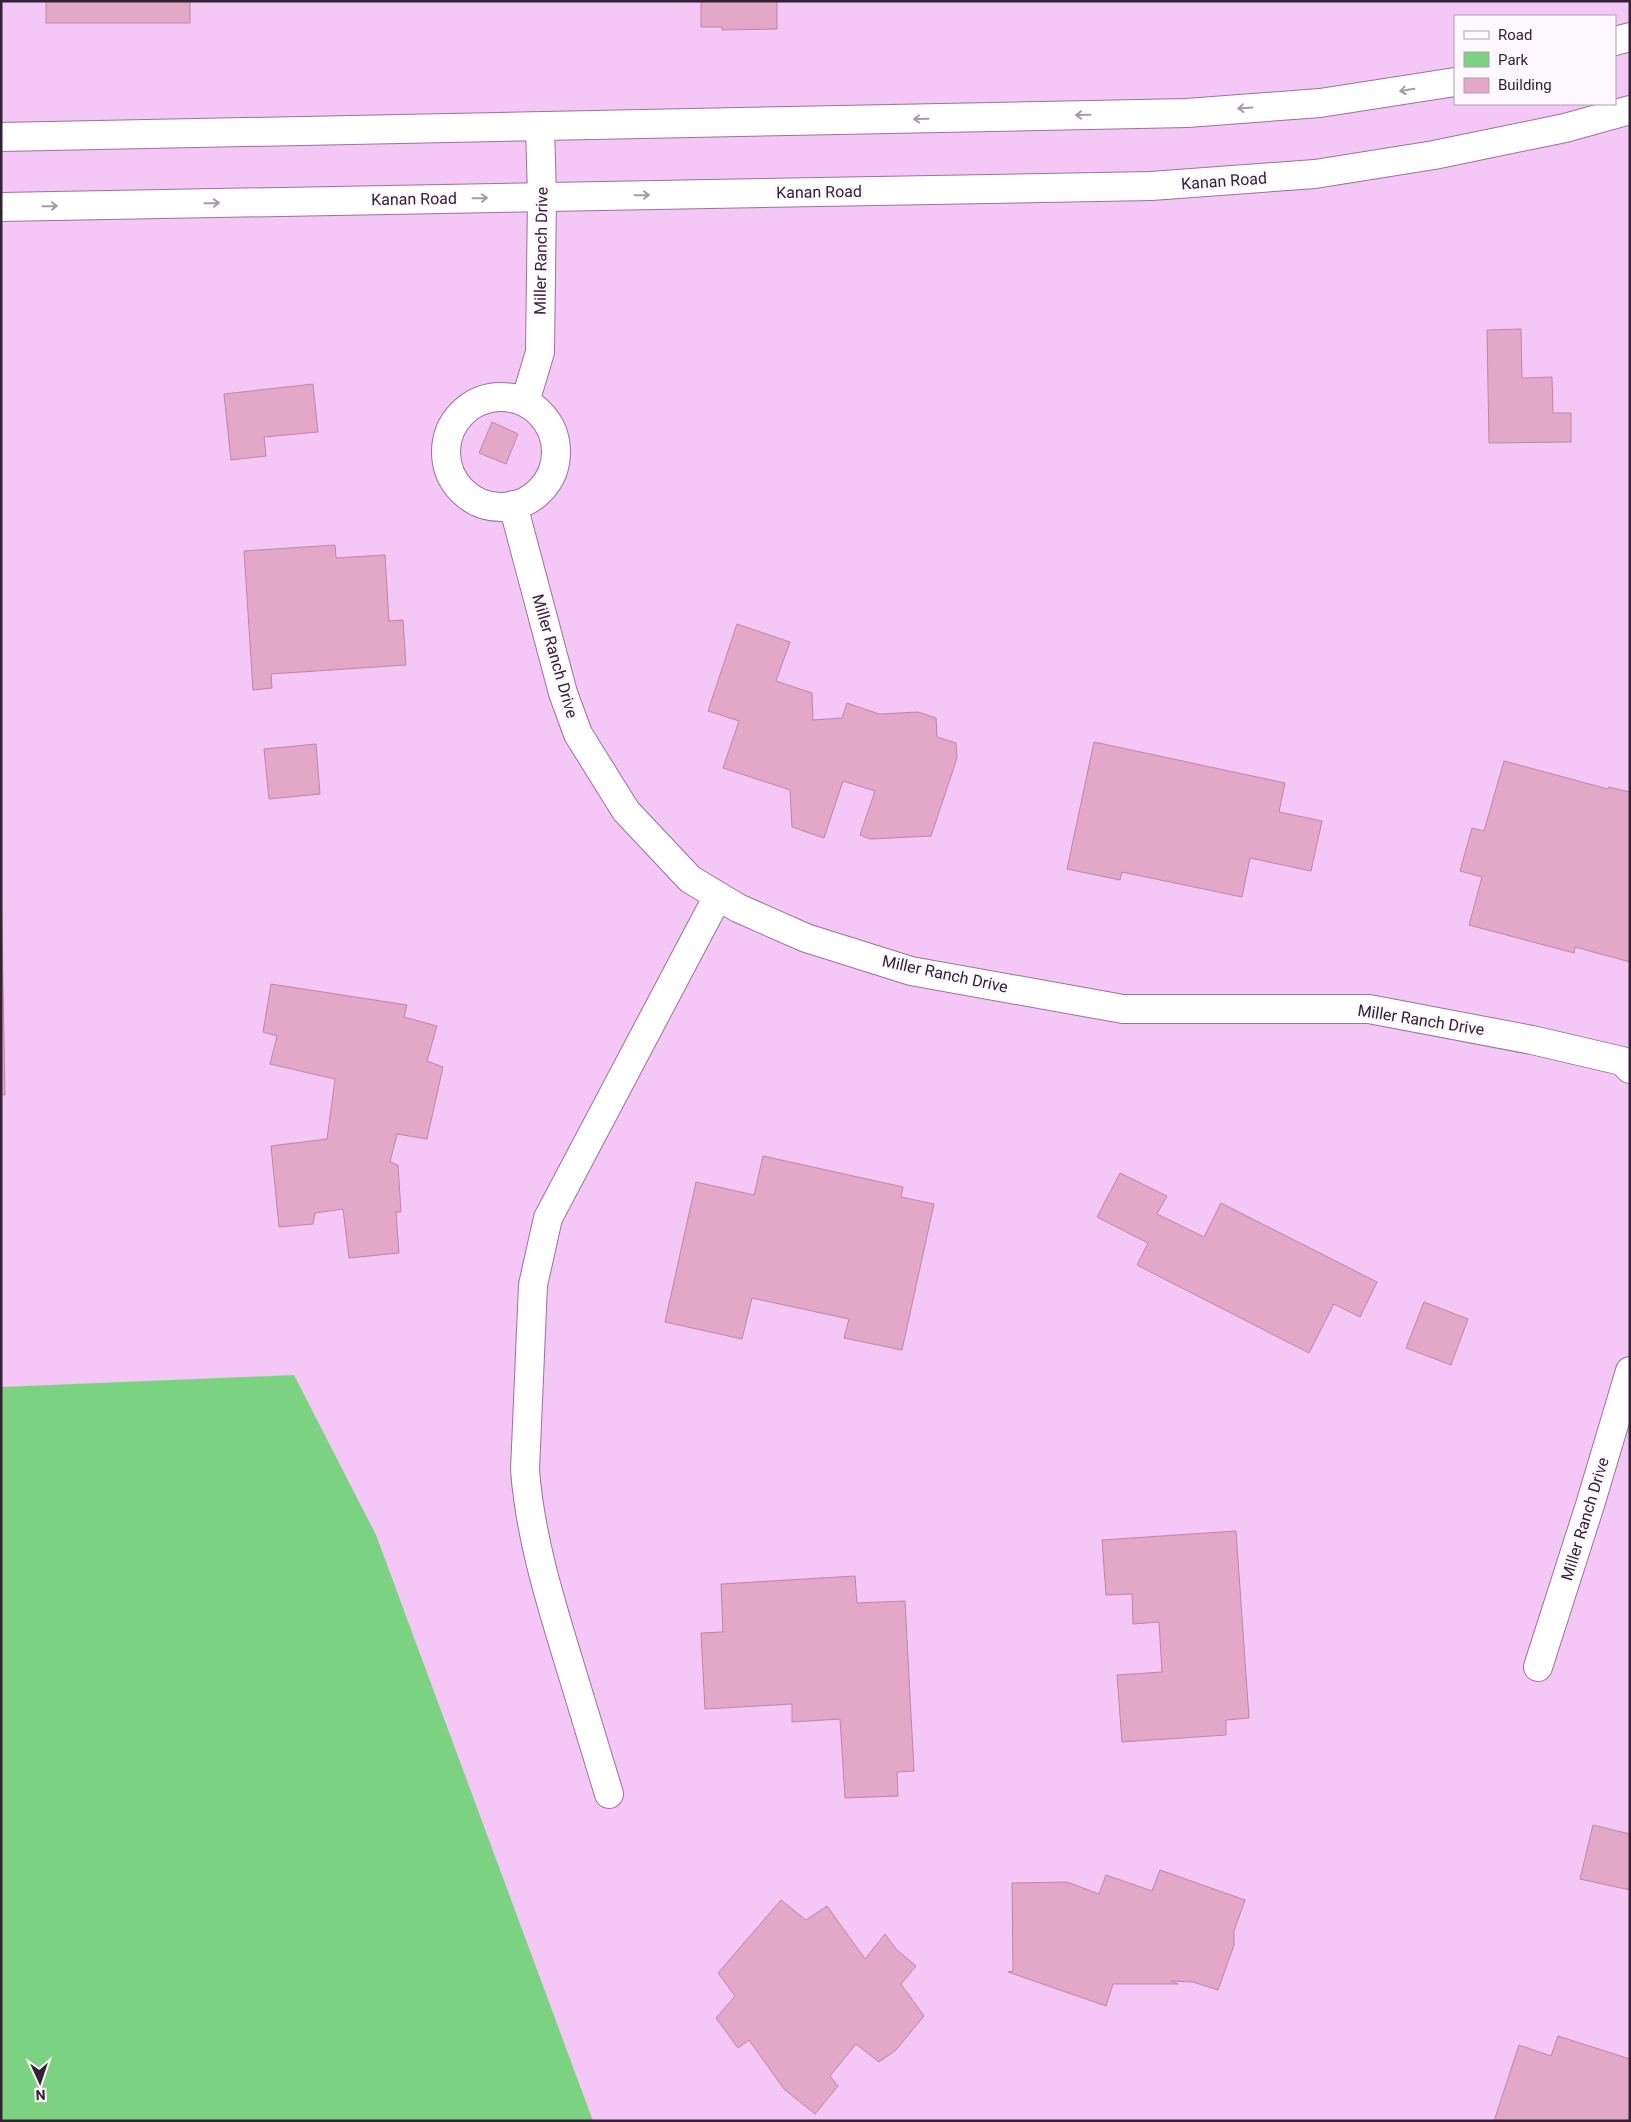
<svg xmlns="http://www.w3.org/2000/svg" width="1631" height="2122" viewBox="0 0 1631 2122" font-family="Roboto,sans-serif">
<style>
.green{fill:#7bd280}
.building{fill:#e3a8c8;stroke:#be85a5}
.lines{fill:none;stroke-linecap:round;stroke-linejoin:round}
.street-casing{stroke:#9b719d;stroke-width:30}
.secondary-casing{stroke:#9b719d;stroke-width:30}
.street{stroke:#fff;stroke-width:28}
.secondary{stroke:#fff;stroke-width:28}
.oneway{stroke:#a39ca4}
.labels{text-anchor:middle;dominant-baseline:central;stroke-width:5;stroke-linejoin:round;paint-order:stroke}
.street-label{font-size:16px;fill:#332234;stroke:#fdf8fd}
</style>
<rect width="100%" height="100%" fill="#f5c7f6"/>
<path class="green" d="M294 1375 376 1535 593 2121H1V1387Z"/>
<path class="building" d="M46 1H190V23H46Z
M701 1H777V29L722 30V27H701Z
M1521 329 1522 378 1552 377 1553 413H1571V442L1489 443 1487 330Z
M313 384 318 432 264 437 266 456 231 460 224 394Z
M492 422 518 434 506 464 479 453Z
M335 545 336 558 385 555 389 621 403 620 406 665 271 674 272 688 253 690 244 551Z
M737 624 790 642 776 681 812 693 813 720 842 718 847 703 879 714 918 712 936 718 937 737 956 743 957 758 931 836 870 839 860 835 875 791 843 781 824 838 792 827 790 790 723 768 739 721 708 711Z
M1094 742 1285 783 1279 812 1322 821 1311 871 1250 858 1242 897 1122 872 1120 880 1067 869Z
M316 744 320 794 269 799 264 749Z
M1504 761 1608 789 1609 787 1630 792V962L1575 947 1574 953 1469 925 1482 877 1460 871 1472 828 1484 831Z
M1 874 5 1095H1Z
M271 984 407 1005 404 1017 437 1026 427 1061 443 1067 427 1139 397 1134 390 1162 398 1165 401 1212H396L399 1253 349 1258 343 1209 315 1213 313 1224 279 1227 271 1146 327 1139 335 1079 270 1064 277 1036 263 1032Z
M763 1156 903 1187 901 1197 934 1204 902 1350 844 1338 849 1319 752 1298 742 1339 665 1322 696 1182 754 1195Z
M1120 1173 1167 1196 1157 1214 1204 1237 1221 1203 1377 1282 1360 1317 1334 1304 1309 1353 1137 1265 1148 1243 1097 1217Z
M1424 1302 1468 1319 1451 1365 1406 1348Z
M1236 1531 1249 1718 1226 1720V1735L1122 1742 1117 1675 1162 1672 1159 1622 1133 1624 1132 1594 1106 1595 1102 1540Z
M855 1576 857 1603 905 1601 914 1771 897 1772 898 1796 845 1798 840 1719 792 1722V1704L705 1709 701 1633 723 1632 721 1584Z
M1593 1825 1630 1834V1890L1580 1879Z
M1160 1870 1245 1900 1234 1931V1945L1218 1990 1193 1982 1171 1981 1178 1984H1113L1106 2006 1008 1972 1013 1971 1012 1883 1067 1882 1099 1894 1106 1875 1152 1891Z
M781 1900 806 1920 827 1906 865 1959 885 1934 896 1949 916 1966 901 1984 924 2016 896 2050 879 2062 856 2044 830 2076 838 2086 815 2114 784 2089 749 2040 738 2048 716 2018 735 1996 718 1973Z
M1558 2036 1630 2059V2121H1494L1519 2045 1551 2056Z"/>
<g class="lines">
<defs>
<path id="street" d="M446 452a55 55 0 1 1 110 0a55 55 0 1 1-110 0Z
M525 402 540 352 542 197 540 127
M513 505 563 693 578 734 626 811 690 879 738 908 806 938 911 971 1123 1009H1369L1532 1040 1622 1061 1630 1069
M1538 1667 1590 1505 1630 1371
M609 1794C595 1748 581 1702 567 1656 548 1594 530 1534 525 1470L533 1285 548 1218 718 896"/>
<path id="secondary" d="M1615 41 1630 37
M1 137 1187 113 1320 103 1455 82
M1 207 1151 186 1315 174 1434 155 1565 128 1630 110"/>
</defs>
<use href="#street" class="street-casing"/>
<use href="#secondary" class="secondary-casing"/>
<use href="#street" class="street"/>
<use href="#secondary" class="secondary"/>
</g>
<defs><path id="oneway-shaft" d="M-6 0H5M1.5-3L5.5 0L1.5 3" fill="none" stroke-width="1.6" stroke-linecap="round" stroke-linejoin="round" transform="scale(1.25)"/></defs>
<g class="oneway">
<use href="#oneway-shaft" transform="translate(1407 90) rotate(171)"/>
<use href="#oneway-shaft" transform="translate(1245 108) rotate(176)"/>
<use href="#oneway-shaft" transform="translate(1083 115) rotate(179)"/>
<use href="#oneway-shaft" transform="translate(921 119) rotate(179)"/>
<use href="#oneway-shaft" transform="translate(642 195) rotate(-1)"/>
<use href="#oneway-shaft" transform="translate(480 198) rotate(-1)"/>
<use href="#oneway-shaft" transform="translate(212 203) rotate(-1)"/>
<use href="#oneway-shaft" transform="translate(50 206) rotate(-1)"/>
</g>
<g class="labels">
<g class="street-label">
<text transform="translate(1224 181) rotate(-4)">Kanan Road</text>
<text transform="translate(819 192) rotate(-1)">Kanan Road</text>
<text transform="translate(414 199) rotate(-1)">Kanan Road</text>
<text transform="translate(541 251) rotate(-89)">Miller Ranch Drive</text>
<text transform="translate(555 656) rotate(74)">Miller Ranch Drive</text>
<text transform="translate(945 974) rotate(12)">Miller Ranch Drive</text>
<text transform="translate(1421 1020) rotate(9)">Miller Ranch Drive</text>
<text transform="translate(1585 1519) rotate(-73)">Miller Ranch Drive</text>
</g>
</g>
<rect width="1631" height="2122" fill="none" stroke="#332234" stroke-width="5"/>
<rect x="1454" y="15" width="162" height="90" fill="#fdf8fd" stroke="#aca2ad"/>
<rect x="1464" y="31" width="25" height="8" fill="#ffffff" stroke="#aca2ad"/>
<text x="1498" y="40" font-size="15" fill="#332234">Road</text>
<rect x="1464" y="52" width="25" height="15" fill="#7bd280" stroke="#aca2ad"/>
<text x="1498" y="65" font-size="15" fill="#332234">Park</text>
<rect x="1464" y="78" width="25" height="15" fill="#e3a8c8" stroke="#aca2ad"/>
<text x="1498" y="90" font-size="15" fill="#332234">Building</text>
<g transform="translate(40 2082) rotate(177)" stroke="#fdf8fd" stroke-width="4" paint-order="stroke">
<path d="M0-4L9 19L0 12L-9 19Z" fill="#332234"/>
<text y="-8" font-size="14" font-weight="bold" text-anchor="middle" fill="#332234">N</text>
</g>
</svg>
